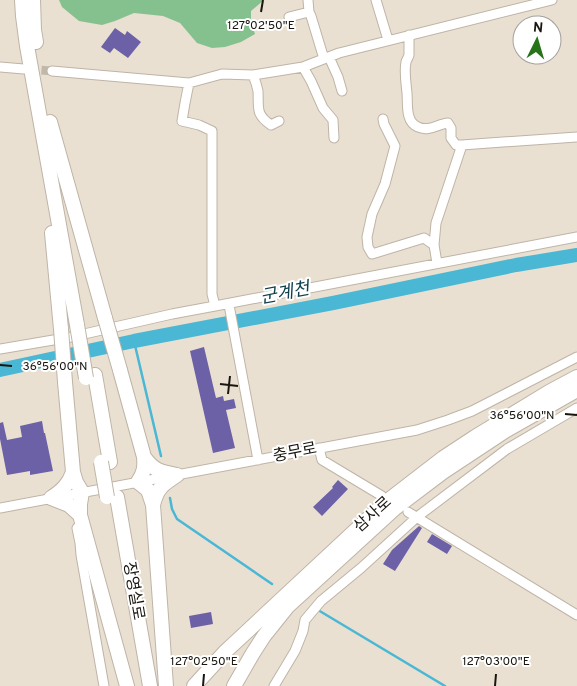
<svg xmlns="http://www.w3.org/2000/svg" width="577" height="686" viewBox="0 0 577 686" font-family="Overpass,'Noto Sans KR',sans-serif">
<style>
.green{fill:#84c18e}
.lines{fill:none;stroke-linecap:round;stroke-linejoin:round}
.stream{stroke:#4ab7d5;stroke-width:2.5}
.river{stroke:#4ab7d5;stroke-width:14}
.building{fill:#6c61a6}
.minor-tunnel{stroke:#c0b8aa;stroke-width:9;stroke-dasharray:9 4.5;stroke-linecap:butt}
.minor-casing{stroke:#beb4a7;stroke-width:11}
.highway-casing{stroke:#beb4a7;stroke-width:16}
.minor{stroke:#fff;stroke-width:9}
.highway{stroke:#fff;stroke-width:14}
.highway-bridge-casing{stroke:#beb4a7;stroke-width:16;stroke-linecap:butt}
.highway-bridge{stroke:#fff;stroke-width:14}
.ticks{fill:none;stroke:#191610;stroke-width:2}
.labels{text-anchor:middle;dominant-baseline:central;stroke-width:4;stroke-linejoin:round;paint-order:stroke}
.street-label{font-size:16px;fill:#191610;stroke:#fff}
.water-label{font-size:18px;font-style:italic;fill:#0f404d;stroke:#fff}
.ticks-label{font-size:12px;text-anchor:middle;fill:#191610;stroke:#fff;stroke-width:4;stroke-linejoin:round;paint-order:stroke}
</style>
<rect width="100%" height="100%" fill="#eae0d1"/>
<path class="green" d="M59 0H264L251 11V22L255 34 241 42 225 47 212 48 197 43 180 23 163 16 134 13 115 21 102 25 79 21 62 7Z"/>
<g class="lines">
<path class="stream" d="M134 341 161 456
M170 498 172 509 177 519 272 584
M318 610 445 686"/>
<path class="river" d="M0 370 134 341 333 303 516 265 577 255"/>
</g>
<path class="building" d="M115 28 125 35 127 31 141 42 128 58 114 48 110 53 101 47Z
M204 347 216 398 223 396 224 401 234 399 236 408 226 410 235 448 213 453 190 351Z
M42 421 44 433H45L53 471 30 475V471L7 475 0 439V423L3 422 7 440 22 437 20 426Z
M338 480 348 489 322 516 313 507 333 488 332 487Z
M419 526 422 528 395 571 383 564 392 550Z
M432 534 452 546 447 554 427 542Z
M211 612 213 624 191 628 189 616Z"/>
<g class="lines">
<path class="minor-tunnel" d="M28 69 52 71"/>
<defs>
<path id="minor" d="M308 0 309 12 311 16 324 59
M376 0 388 40
M289 17 309 12
M409 35C409 42 409 49 409 55 408 58 407 59 406 62 404 72 406 83 407 93 408 104 405 122 418 127 429 132 438 124 448 123L451 128V138L456 145H462
M329 57 338 77 342 91
M0 67 24 69
M303 67 311 81 323 108 333 120 334 138
M52 71 189 83 185 103 182 121 199 125 212 131V294L215 306 577 237
M253 75C255 80 257 86 258 91 259 108 255 114 271 125L279 121
M189 83 222 74 253 75 303 67 339 53 552 0
M383 119 384 124 395 146 385 184 372 214 367 237 368 247 372 254 424 238 434 245
M437 263 434 245 436 223 462 145 489 143 577 137
M229 305 258 460
M0 349 71 337 172 314 215 306
M319 448 322 460 382 496
M0 508 417 430 448 420 472 411 577 357
M408 512 577 615
M77 528 80 543 81 555 104 686
M274 686 295 651 303 631 305 620 321 601 361 568 417 517 507 449 577 408"/>
<path id="highway" d="M22 0 23 16 27 46 77 325
M33 0 34 30 36 42
M50 122 105 318
M52 233 61 329
M120 370 144 457C145 467 144 473 138 482L148 490 153 505 166 686
M95 375 110 462
M65 382 73 472 76 482 82 492 80 504V515L127 686
M144 457C154 471 161 472 177 475
M117 497 150 686
M51 498C62 491 69 484 73 472
M51 498 69 505 80 515
M153 505C157 488 163 484 177 475
M194 686 226 651 386 502 443 458 475 437 549 392 577 377
M234 686 253 653 264 636 288 606 394 509 443 472 505 431 577 390"/>
</defs>
<use href="#minor" class="minor-casing"/>
<use href="#highway" class="highway-casing"/>
<use href="#minor" class="minor"/>
<use href="#highway" class="highway"/>
<defs>
<path id="highway-bridge" d="M105 318 120 370
M77 325 86 378
M61 329 65 382
M101 462 107 497"/>
</defs>
<use href="#highway-bridge" class="highway-bridge-casing"/>
<use href="#highway-bridge" class="highway-bridge"/>
</g>
<path class="ticks" d="M261 12 263 0M0 365 12 366M220 384 238 386M228 394 230 376M565 414 577 415M203 686 204 674M495 686 496 674"/>
<g class="labels">
<g class="street-label">
<text transform="translate(295 453) rotate(-11)">충무로</text>
<text transform="translate(373 515) rotate(-42)">삼사로</text>
<text transform="translate(133 591) rotate(80)">장영실로</text>
</g>
<g class="water-label">
<text transform="translate(285 294) rotate(-11)">군계천</text>
</g>
</g>
<g class="ticks-label">
<text x="261" y="29">127°02'50"E</text>
<text x="55" y="370">36°56'00"N</text>
<text x="522" y="419">36°56'00"N</text>
<text x="204" y="665">127°02'50"E</text>
<text x="496" y="665">127°03'00"E</text>
</g>
<g transform="translate(537 40) rotate(5)"><circle r="24" fill="#ffffff" stroke="#a3a29f"/>
<path d="M0-4L9 19L0 12L-9 19Z" fill="#267319"/>
<text y="-8" font-size="14" font-weight="bold" text-anchor="middle" fill="#191610">N</text>
</g>
</svg>
